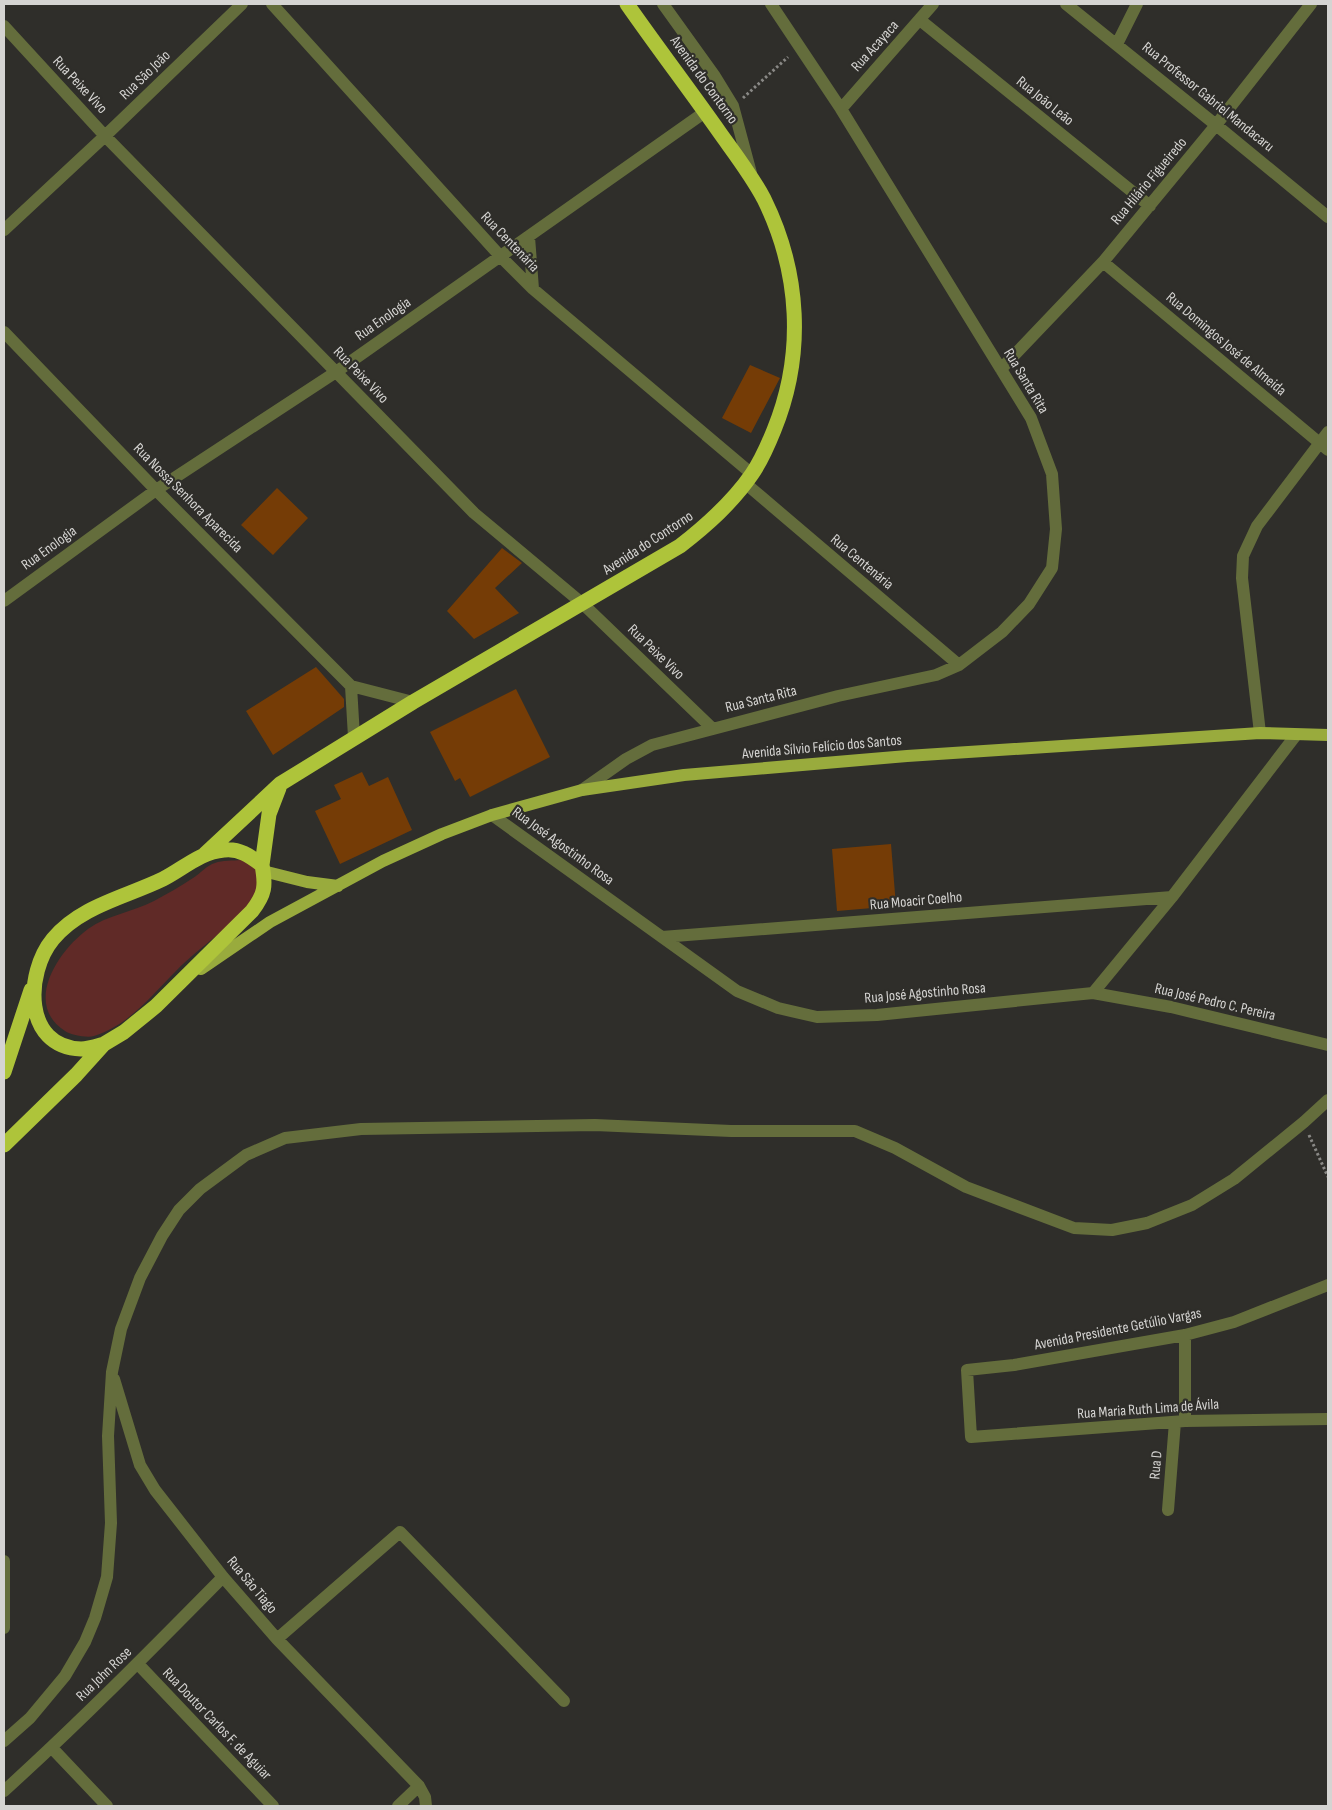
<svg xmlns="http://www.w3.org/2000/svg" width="1332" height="1810" viewBox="0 0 1332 1810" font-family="'Sofia Sans Condensed',sans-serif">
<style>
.green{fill:#602a27}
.building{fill:#753c06}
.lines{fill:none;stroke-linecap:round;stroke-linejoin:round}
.path{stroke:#898885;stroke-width:3;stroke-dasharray:2.5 2.5;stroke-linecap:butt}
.minor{stroke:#646d3c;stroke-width:12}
.major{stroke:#99ab3d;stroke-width:12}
.highway{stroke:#aec43a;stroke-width:15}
.labels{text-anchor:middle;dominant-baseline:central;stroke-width:4.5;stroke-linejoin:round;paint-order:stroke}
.street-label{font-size:15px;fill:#d5d4d2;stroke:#2f2e2a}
</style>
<rect width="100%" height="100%" fill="#2f2e2a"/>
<path class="green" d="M241 860 255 866 260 881C257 887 255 896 251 901 231 928 199 947 176 971 151 996 129 1025 94 1036 87 1038 71 1035 65 1031 23 1004 58 951 88 929 107 915 133 912 154 901 167 894 181 886 193 878 200 874 207 865 215 863 222 860 233 861 241 860Z"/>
<path class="building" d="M750 365 780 378 751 433 722 418Z
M277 488 308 518 273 555 241 525Z
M502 548 522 563 495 588 519 613 474 639 447 611Z
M316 667 344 699V707L273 755 246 711Z
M516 689 550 757 470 797 460 778 455 781 430 732Z
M362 772 369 786 388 777 412 830 340 864 315 811 341 799 334 785Z
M891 844 896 906 837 911 832 849Z"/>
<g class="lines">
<path class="path" d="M743 98 788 57
M1309 1135 1328 1177"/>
<path class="minor" d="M272 4 501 257 533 289 752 474
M663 4 714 75 733 106 751 173
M1066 4 1216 125 1328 217
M920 20 1150 206
M4 26 105 136 474 513 583 604 713 729
M1117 44 1137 4
M841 109 933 4
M4 230 105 136 242 4
M529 237 533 289
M1103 262 1328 450
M4 332 156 490 351 686 413 702
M1001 369 1103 262 1216 125 1311 4
M745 483 959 665
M4 601 156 490 336 372 705 112
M351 686 354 737
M1260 733 1242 578 1243 556 1257 526 1328 432
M582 790 626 759 652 745 838 696 936 675 959 665 1002 632 1029 604 1052 568 1056 529 1052 474 1031 418 841 109 771 4
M492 815 737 991 778 1008 817 1017 877 1015 1093 993 1172 897 1296 735
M662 937 1172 897
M1093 993 1171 1007 1328 1045
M1328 1285 1234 1322 1185 1335 1014 1365 967 1370 971 1437 1185 1421 1328 1419
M114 1379 140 1465 155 1490 223 1577 277 1639 419 1786 425 1797 426 1806
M1185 1421V1335
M1168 1510 1175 1422
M4 1561V1628
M277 1639 400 1532 564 1701
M138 1664 273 1806
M4 1741 30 1718 65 1676 85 1642 95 1618 107 1577 111 1523 108 1436 112 1372 121 1329 140 1278 162 1236 179 1210 200 1189 246 1155 285 1138 361 1129 595 1125 731 1131H855L895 1148 966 1187 1074 1228 1112 1230 1147 1223 1192 1205 1234 1179 1304 1122 1328 1100
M52 1748 107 1806
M4 1791C79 1723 151 1650 223 1577
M398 1806 419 1786"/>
<path class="major" d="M263 871 307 882 338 886
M201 969 270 922 383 861 442 834 492 815 582 790 684 775 907 756 1260 733 1328 735"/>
<path class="highway" d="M205 854 280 784 413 702 680 546C707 525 732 503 752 474 761 461 768 445 774 430 805 354 800 272 764 199 752 176 735 154 720 133 689 89 657 47 627 4
M262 865 269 814 279 788
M4 1072 31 990
M4 1145 76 1075 104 1044 124 1032 156 1006 252 911C265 894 266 886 262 865 250 856 239 848 224 850 200 852 183 869 163 879 126 897 80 906 53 939 25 973 23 1047 81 1049 88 1049 97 1046 104 1044"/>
</g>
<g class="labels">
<g class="street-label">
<text transform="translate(875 46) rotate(-48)">Rua Acayaca</text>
<text transform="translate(145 75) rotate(-44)">Rua São João</text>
<text transform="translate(704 80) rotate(54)">Avenida do Contorno</text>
<text transform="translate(80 85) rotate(47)">Rua Peixe Vivo</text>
<text transform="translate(1208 97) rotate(39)">Rua Professor Gabriel Mandacaru</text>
<text transform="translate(1045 101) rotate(39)">Rua João Leão</text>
<text transform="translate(1149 181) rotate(-50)">Rua Hilário Figueiredo</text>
<text transform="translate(510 242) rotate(46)">Rua Centenária</text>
<text transform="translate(383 319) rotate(-35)">Rua Enologia</text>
<text transform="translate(1226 344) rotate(40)">Rua Domingos José de Almeida</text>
<text transform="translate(361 375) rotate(46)">Rua Peixe Vivo</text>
<text transform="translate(1026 381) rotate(59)">Rua Santa Rita</text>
<text transform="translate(188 498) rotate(45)">Rua Nossa Senhora Aparecida</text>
<text transform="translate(648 543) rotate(-33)">Avenida do Contorno</text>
<text transform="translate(49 548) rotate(-36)">Rua Enologia</text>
<text transform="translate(862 562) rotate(40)">Rua Centenária</text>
<text transform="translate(656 652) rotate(44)">Rua Peixe Vivo</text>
<text transform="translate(761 699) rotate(-14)">Rua Santa Rita</text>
<text transform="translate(822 747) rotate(-5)">Avenida Sílvio Felício dos Santos</text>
<text transform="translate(563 846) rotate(36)">Rua José Agostinho Rosa</text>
<text transform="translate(916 901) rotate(-5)">Rua Moacir Coelho</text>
<text transform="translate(925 993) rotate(-5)">Rua José Agostinho Rosa</text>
<text transform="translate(1215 1002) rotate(13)">Rua José Pedro C. Pereira</text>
<text transform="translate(1118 1329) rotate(-11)">Avenida Presidente Getúlio Vargas</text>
<text transform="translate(1148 1409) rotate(-4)">Rua Maria Ruth Lima de Ávila</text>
<text transform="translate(1156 1465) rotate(-85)">Rua D</text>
<text transform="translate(252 1585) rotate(50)">Rua São Tiago</text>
<text transform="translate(104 1674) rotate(-44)">Rua John Rose</text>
<text transform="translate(217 1724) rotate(46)">Rua Doutor Carlos F. de Aguiar</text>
</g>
</g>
<rect width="1332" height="1810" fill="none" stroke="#d5d4d2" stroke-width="10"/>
</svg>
